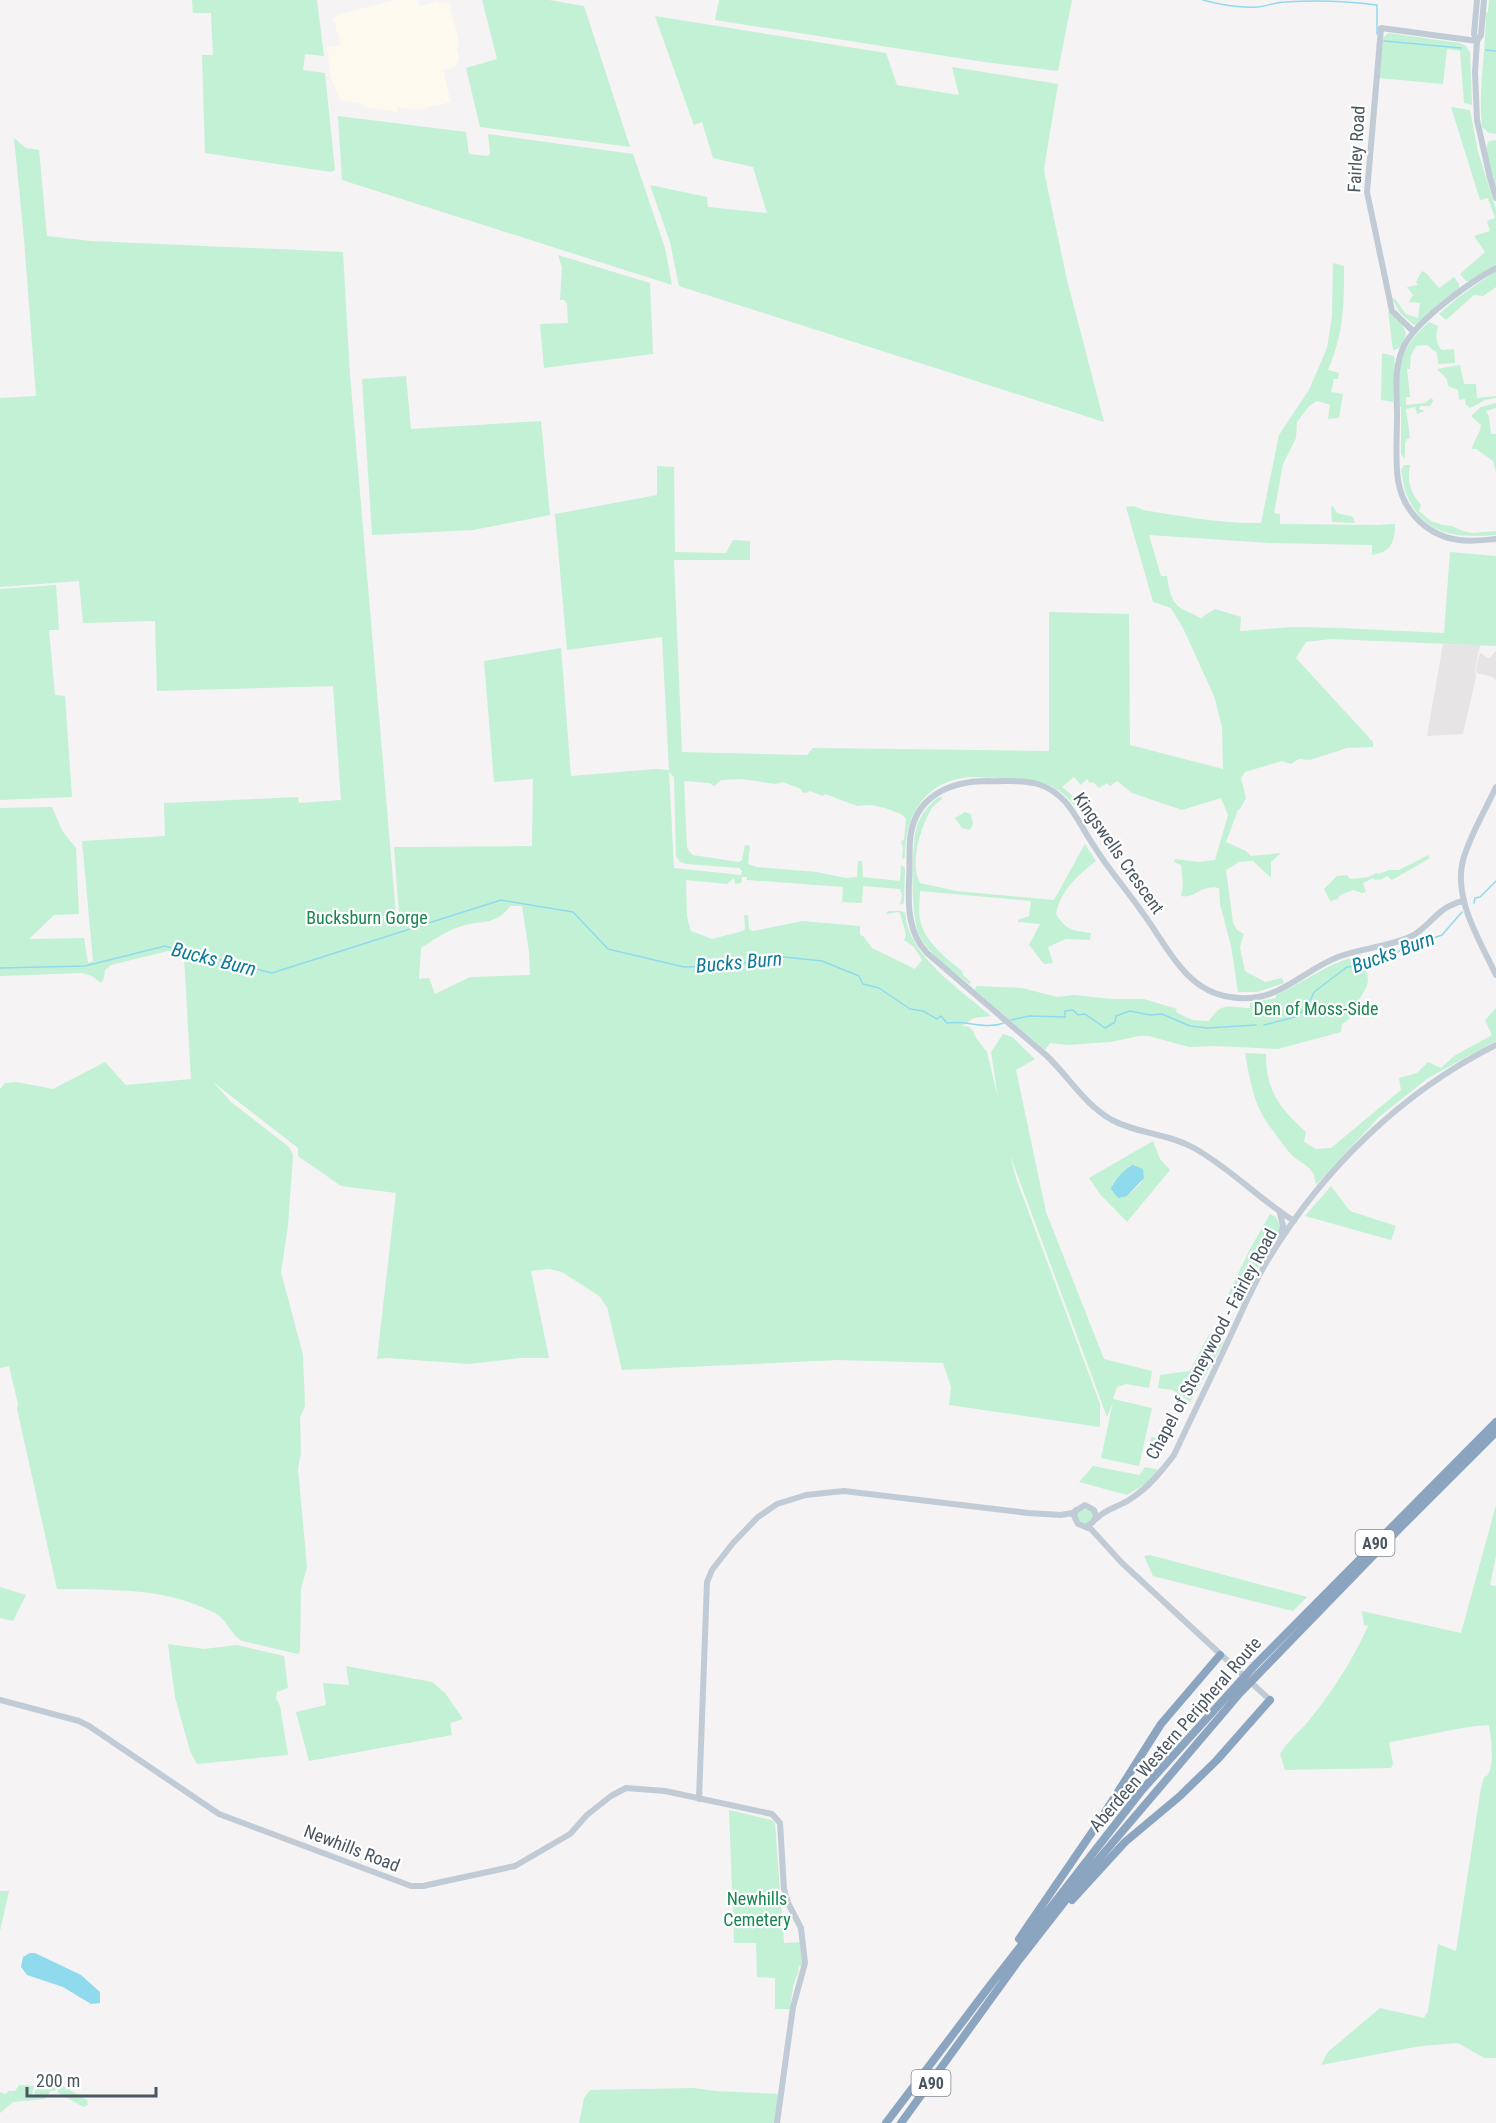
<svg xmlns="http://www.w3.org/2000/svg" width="1496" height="2123" viewBox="0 0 1496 2123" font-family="'Roboto Condensed',sans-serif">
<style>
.commercial{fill:#fdf9ef}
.education{fill:#e6e4e5}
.green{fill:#c3f1d5;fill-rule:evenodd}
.water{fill:#90daee}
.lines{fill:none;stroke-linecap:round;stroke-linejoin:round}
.stream{stroke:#90daee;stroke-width:1.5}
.secondary{stroke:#c1cbd6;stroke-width:6}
.highway{stroke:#8ba5c1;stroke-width:8}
.labels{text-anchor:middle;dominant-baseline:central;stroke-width:4.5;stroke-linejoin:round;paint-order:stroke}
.shield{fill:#fff;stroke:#808990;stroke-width:1.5}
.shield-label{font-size:16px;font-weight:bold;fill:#4a5661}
.street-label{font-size:18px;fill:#4a5661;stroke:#fff}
.park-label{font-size:18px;fill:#17864f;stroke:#fff}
.water-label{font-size:20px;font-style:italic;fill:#0c7c9b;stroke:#fff}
</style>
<rect width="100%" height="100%" fill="#f5f3f3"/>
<path class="commercial" d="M395 0H417L420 6 438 1V4L449 2 459 41 457 50 459 56 458 62 454 67 443 70 451 102 417 110 397 107 398 112 363 107V104L340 100 330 76 327 47 341 45 333 18H337L336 15Z"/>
<path class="education" d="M1443 644 1480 645 1475 669 1476 677 1463 734 1427 736Z
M1495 651 1496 652V680L1493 677 1477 673 1476 669 1480 653 1488 658 1491 657Z"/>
<path class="green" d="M192 0H317L324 56 305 54 303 70 325 73 335 170 331 172 205 153 202 55H213L211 13H193Z
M482 0H549L584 6 630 147 480 127 466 68 497 59Z
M719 0H1072L1058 71 984 62 715 20Z
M1489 0H1496V134L1489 133 1482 127C1478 88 1486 51 1486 13L1488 12Z
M655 16 886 53 897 85 959 95 952 67 1058 84 1044 169 1045 176 1067 280 1104 422 679 286 670 242 650 185 707 197 708 207 767 213 753 167 713 158 702 122 694 125 693 123Z
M1388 33 1460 43 1466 46 1470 52 1472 105 1464 103 1460 51 1447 49 1443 84 1379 78 1383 38Z
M1451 107 1470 110 1478 152 1496 209V264L1470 281H1466L1460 274 1485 252 1474 236 1490 231 1487 221 1495 218 1488 198 1480 200Z
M338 116 466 132 469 154 488 156 490 153 488 134 633 154 665 248 672 285 342 180Z
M14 138 26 148 39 150 47 236 91 241 343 252 350 375 397 927 400 926 394 847 532 846 533 779 494 782 484 661 561 648 571 776 656 769 669 770 662 637 567 650 555 514 657 495V466L674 467 675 552 726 553 733 540 750 541V560H674L682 752 807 755 813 748 1049 751V612L1129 614 1130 745 1223 769 1222 727 1214 696 1183 628 1171 608 1153 602 1126 507 1134 506 1143 510C1181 516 1223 524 1261 523L1279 435 1309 390 1327 348 1332 316 1333 263 1344 266C1344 306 1344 333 1328 370L1339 373 1338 379H1334L1331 392 1343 394 1339 418 1328 419 1330 405 1317 401 1309 406 1297 422 1296 438 1283 464 1274 513 1280 514V524L1376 525 1395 524C1395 541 1392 552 1372 555V545L1270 543 1149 535 1161 576H1167C1172 607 1174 605 1201 618L1215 609 1241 617 1240 631 1292 627 1341 628 1444 633 1450 552 1496 556V646L1331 639 1306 642 1296 658 1373 742V747L1347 748 1310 760 1299 759 1291 764 1282 761 1245 772 1241 778 1246 798 1240 809 1238 810 1226 842 1246 851 1251 856 1281 853 1271 862V878L1253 861 1239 862 1226 870 1233 923 1237 930 1244 934 1240 947 1245 971 1265 982 1282 978 1284 983 1257 992H1238L1231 946 1220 904 1219 888C1201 884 1195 899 1181 896L1183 885 1181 865 1174 862 1175 859 1199 862 1215 860 1228 815 1221 798 1182 810 1132 793 1117 781 1110 786 1107 783 1099 788 1093 782 1090 783 1087 779 1081 785 1074 777 1062 787 1072 795 1080 804 1074 805C1055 780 1029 778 999 778 987 778 974 776 962 778 921 785 905 820 905 857L902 859 903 849 901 842 904 839 906 819 901 814 885 808 870 805 857 806 825 794 823 796 810 791 806 793 802 792 801 789 783 782 775 784 742 779 721 780 714 786 710 783 684 781 687 847 688 850 693 855 739 862 742 860 745 845 750 846 748 864 757 867 817 872 846 878 857 877 858 861H862L863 877 900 881 901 865 905 868 904 903 900 905 902 895 900 889 863 886 862 903H860L842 902 843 887 747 880V877H742L741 883 735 884 734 878 727 884 686 880 687 917 691 931 712 939 743 931 745 929 744 915H748L749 929 753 931 802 921 860 926V935L863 936 872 948 915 969 922 960 914 947 904 940 906 935 900 913 898 912 886 914 888 911H901L905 913C908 956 961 990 991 1016L974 1018 962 1026 969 1027 973 1031 976 1038 987 1052 998 1098 991 1052 1003 1034 1012 1037 1035 1059 1016 1070 1046 1212 1104 1359 1152 1371 1149 1388 1126 1384 1117 1387 1113 1399 1152 1408 1139 1466 1101 1458 1113 1402 1107 1417 1010 1155 1016 1178 1100 1404V1427L949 1405 951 1387 943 1363 838 1360 622 1370 607 1307 599 1296 562 1272 549 1269 531 1271 549 1358H520L469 1364 387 1358 377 1359 396 1193 341 1186 298 1156V1148L213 1082 231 1102 289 1147 293 1155 288 1226 281 1272 303 1355 305 1406 300 1418 301 1453 298 1469 307 1567 301 1589 300 1652 298 1654 242 1641C230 1634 228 1620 213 1612 164 1587 110 1590 57 1589L17 1409 18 1404 9 1366 0 1368V1089L5 1083 16 1082 53 1089 105 1062 126 1085 191 1079 184 956V952L168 951 111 965 105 970 104 978 101 983 92 976 82 973 0 976V808L52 807 63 832 76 848 79 914 54 915 29 939 84 938 88 963 93 961 82 841 165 836 164 803 298 797 299 803 341 800 333 686 157 691 155 621 83 623 79 581 0 587V398L36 396 24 239ZM669 772 674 777 676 856 680 862 686 864 739 868 742 871 741 875 674 868ZM510 906H522L529 952 530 975 470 977 435 994 429 978 419 979 421 948C432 941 446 931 459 927 479 919 496 927 510 906Z
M1496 140V189C1492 176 1481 153 1489 141Z
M558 255 650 283 653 354 544 368 540 324 568 323 567 304 564 300H560L562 267Z
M1422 271 1427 274 1439 288 1454 277 1459 284V288L1417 324 1414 325 1401 314 1392 299 1394 298 1406 314 1418 318 1420 303 1409 302 1413 295 1407 287 1418 285 1416 282Z
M1496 271V287L1483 296 1474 295 1446 320 1439 314 1456 299Z
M1388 311C1395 320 1411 328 1404 340 1401 347 1399 349 1393 350Z
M1429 322 1438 326C1436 334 1435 344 1442 350L1454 349 1455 363 1438 364 1437 353 1427 345 1416 346 1411 355 1410 369H1407L1410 397H1406V405L1424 403 1432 398 1433 401 1430 406H1420L1419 409 1425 411 1417 414 1415 407 1406 409 1410 438 1407 439 1405 443V459L1401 454V407L1399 406C1398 366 1398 350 1429 322Z
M1382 353 1394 356C1396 362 1393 392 1393 402L1381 400Z
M1460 365 1464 384H1476L1477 398 1496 396V398L1485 400 1470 408 1466 405 1465 399 1459 400 1458 390 1448 386 1447 379 1437 369Z
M406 376 411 429 541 421 550 515 473 530 372 535 362 379Z
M1496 403V408L1486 411 1489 417 1491 434H1496V472L1493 461 1476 449H1472C1474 438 1480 435 1481 425L1471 416 1481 407Z
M1404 465H1410C1407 481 1410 492 1421 505L1419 511 1431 521 1442 525 1452 526 1463 531 1472 533 1496 531V535C1456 538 1423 536 1406 493 1403 485 1403 477 1401 470Z
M1333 506 1337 513 1353 517 1355 523 1332 522 1331 507Z
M56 585 59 630H49L55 695 65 696 72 797 0 800V589Z
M939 797 943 798C940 801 934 805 932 808 921 826 909 862 920 883L956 891 1054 900 1085 844 1096 861C1077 876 1061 890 1056 914 1067 931 1072 930 1091 933L1090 940 1066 939 1048 947 1053 963 1044 964 1029 945 1040 924 1018 922V920L1029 916 1031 901 920 891C920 900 918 911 920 920 925 942 945 957 962 971L963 975 971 982 969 984C952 970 930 956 920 936 910 919 911 844 917 826 921 815 928 805 939 797Z
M965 812 971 814 973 824 970 830 962 828 955 818Z
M1428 855 1430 858 1392 880 1387 876 1380 880 1379 879 1375 880 1373 878 1363 883 1366 892 1362 893 1353 890 1340 895 1338 899 1330 901 1324 889 1337 876 1347 875 1350 879 1369 877 1376 873 1379 874 1389 870H1399Z
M1361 955C1372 988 1370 979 1354 1009 1350 1016 1350 1020 1342 1024L1341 1032 1278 1049 1216 1046 1189 1047 1149 1036H1139L1111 1042 1067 1045 1050 1043 1045 1050 975 990 976 986 1022 988 1057 997 1073 995 1112 999H1144L1177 1009 1176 1012 1192 1020 1209 1021C1222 1001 1228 1007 1250 1008V1003L1276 998V995C1305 982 1329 962 1361 955Z
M1496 1008V1041L1428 1078 1379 1117 1316 1185C1314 1166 1306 1167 1294 1157 1289 1153 1266 1122 1263 1116 1252 1097 1249 1074 1245 1053L1266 1054C1266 1091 1279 1107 1306 1132L1304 1142 1316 1149 1331 1148 1401 1090 1399 1078 1417 1073 1428 1062 1441 1068 1454 1056 1492 1035 1485 1020Z
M1153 1141 1160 1159 1170 1170 1127 1222 1100 1194 1089 1178ZM1129 1166 1144 1174 1141 1183 1127 1196 1112 1185Z
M1331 1186 1350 1211 1396 1226 1391 1240 1305 1216Z
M1270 1214 1276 1217 1281 1228 1261 1261 1242 1304 1228 1295 1250 1249Z
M1209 1334 1224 1342 1190 1402 1173 1390 1158 1388 1160 1375 1190 1371Z
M1151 1437 1164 1440 1160 1459 1147 1456Z
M1093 1466 1139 1475 1145 1467 1160 1470 1145 1484 1127 1495 1079 1482Z
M1496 1505V1556L1490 1585 1496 1586V2058H1484L1458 2043 1421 2046 1321 2065 1328 2052 1380 2008 1424 2018 1428 2011 1438 1944 1456 1951 1481 1788 1484 1777 1488 1775C1495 1761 1491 1740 1489 1725 1456 1727 1422 1737 1389 1742L1393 1764 1391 1768 1285 1770 1280 1754C1290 1738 1300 1732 1311 1718 1333 1690 1353 1660 1368 1626L1364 1625 1362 1611 1461 1633Z
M1077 1516a8 8 0 1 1 16 0a8 8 0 1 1-16 0Z
M1150 1555 1307 1597 1293 1611 1153 1576 1144 1556Z
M0 1587 26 1595 13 1621 0 1618Z
M168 1644 204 1649 237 1645 284 1656 288 1688 277 1692 276 1698 280 1706 288 1755 197 1764 190 1751 175 1697Z
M346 1666 432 1682 445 1693 463 1719 450 1723 452 1735 309 1761 296 1712 326 1705 323 1683 349 1685Z
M729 1810 772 1820 775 1823 784 1943 800 1942 802 1966H799L798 1973 793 1986 790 2009H775V1978L757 1977 756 1943H734Z
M0 1891H9L0 1931Z
M45 2082 59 2084 55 2091H51L45 2099 13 2102 0 2113V2092L6 2094 8 2091H15L19 2085 34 2086 32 2095 34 2096 36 2084H44Z
M61 2085 87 2100 88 2105 83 2107 57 2092Z
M694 2088 715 2091 781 2094 777 2123H579L584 2098 590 2090Z"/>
<path class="water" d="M1133 1165 1143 1169 1144 1178 1127 1196 1118 1198 1111 1189C1113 1182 1126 1167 1133 1165Z
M30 1953H35L81 1975 100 1992V2003L91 2004 63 1987 27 1975 21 1967 23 1957Z"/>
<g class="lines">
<path class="stream" d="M1203 0C1221 5 1238 8 1258 7 1267 6 1276 2 1285 2 1316 0 1346 1 1377 5V34
M1384 41 1461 48
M1486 50 1496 51
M1474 903 1475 898 1480 897 1496 881
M0 968 85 966 165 946 272 973 501 900 573 912 608 949 684 967 722 966 784 957 822 961 859 976 863 984 879 988 910 1009 923 1011 937 1019 941 1016 947 1023C966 1020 986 1030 1004 1023
M1011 1020 1029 1016 1065 1017V1011L1073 1010 1078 1015 1085 1014 1105 1028 1115 1022 1116 1016 1130 1011 1150 1015 1162 1014 1190 1026 1207 1028 1256 1025
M1264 1025 1295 1017 1307 1008 1314 992 1347 967 1372 964 1406 948 1442 935 1462 912"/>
<path class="secondary" d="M1477 0 1474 34 1477 41 1475 72 1477 120 1490 178 1496 198
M1477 41 1481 35 1484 0
M1496 268C1470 282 1420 318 1405 344 1393 366 1397 392 1397 416 1397 437 1395 460 1398 480 1403 512 1428 536 1459 540 1471 542 1484 540 1496 539
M1414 332 1392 311 1367 192 1381 28 1477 41
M1496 787C1485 811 1470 835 1463 860 1453 899 1480 941 1496 975
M1294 1221C1259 1199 1230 1168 1194 1148 1167 1133 1138 1134 1112 1120 1084 1104 1069 1077 1047 1056L927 953C908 932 908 907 909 881 910 867 909 853 910 840 914 796 950 781 988 781 1004 782 1022 779 1038 784 1069 794 1077 821 1094 846 1108 869 1127 890 1142 912 1167 945 1184 990 1230 997 1278 1005 1299 972 1338 957 1362 948 1389 947 1412 936 1425 929 1432 918 1443 910 1449 905 1457 903 1464 900
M1280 1238 1283 1226 1280 1213
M1096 1519C1105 1509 1118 1507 1129 1500 1148 1488 1161 1472 1174 1455 1192 1416 1211 1378 1229 1339 1242 1312 1253 1284 1269 1258 1323 1169 1402 1092 1496 1045
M1085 1527 1091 1529 1122 1563 1270 1700
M0 1700 79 1721 89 1726 219 1814 411 1886H423L515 1866 570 1834 587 1815 611 1796 626 1788 665 1791 772 1814 780 1823 784 1889 788 1903 801 1928 805 1963 793 2007 777 2123
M699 1799 707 1582 712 1570 733 1543 758 1517 777 1504 806 1495 844 1491 1028 1513 1061 1515 1072 1513 1085 1505 1094 1510 1096 1516 1093 1522 1086 1527 1078 1524 1074 1516 1076 1510"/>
<path class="highway" d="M1072 1900 1125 1842 1180 1796 1217 1760 1270 1700
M1019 1939 1097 1825 1161 1724 1220 1655
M886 2123 985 1992 1142 1790 1255 1665 1496 1422
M901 2123 1019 1960 1086 1874 1240 1693 1402 1526 1496 1432"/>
</g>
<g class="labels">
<g class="shield">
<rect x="1355.5" y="1530" width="39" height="26" rx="4.5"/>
<rect x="911.5" y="2070" width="39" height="26" rx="4.5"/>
</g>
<g class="shield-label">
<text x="1375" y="1543">A90</text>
<text x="931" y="2083">A90</text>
</g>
<g class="street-label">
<text transform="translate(1356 149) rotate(-87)">Fairley Road</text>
<text transform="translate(1119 853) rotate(55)">Kingswells Crescent</text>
<text transform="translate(1211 1344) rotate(-62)">Chapel of Stoneywood - Fairley Road</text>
<text transform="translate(1175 1734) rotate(-49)">Aberdeen Western Peripheral Route</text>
<text transform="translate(352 1848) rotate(21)">Newhills Road</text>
</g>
<g class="park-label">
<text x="367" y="917">Bucksburn Gorge</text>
<text x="1316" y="1008">Den of Moss-Side</text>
<text x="757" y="1898">Newhills<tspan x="757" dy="21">Cemetery</tspan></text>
</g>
<g class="water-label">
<text transform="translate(1393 952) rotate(-20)">Bucks Burn</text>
<text transform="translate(214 959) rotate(14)">Bucks Burn</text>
<text transform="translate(739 962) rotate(-5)">Bucks Burn</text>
</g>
</g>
<path d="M27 2087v9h129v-9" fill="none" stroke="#4a5661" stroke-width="3"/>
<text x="36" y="2087" font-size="18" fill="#4a5661" stroke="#ffffff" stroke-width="4.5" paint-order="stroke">200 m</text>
</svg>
